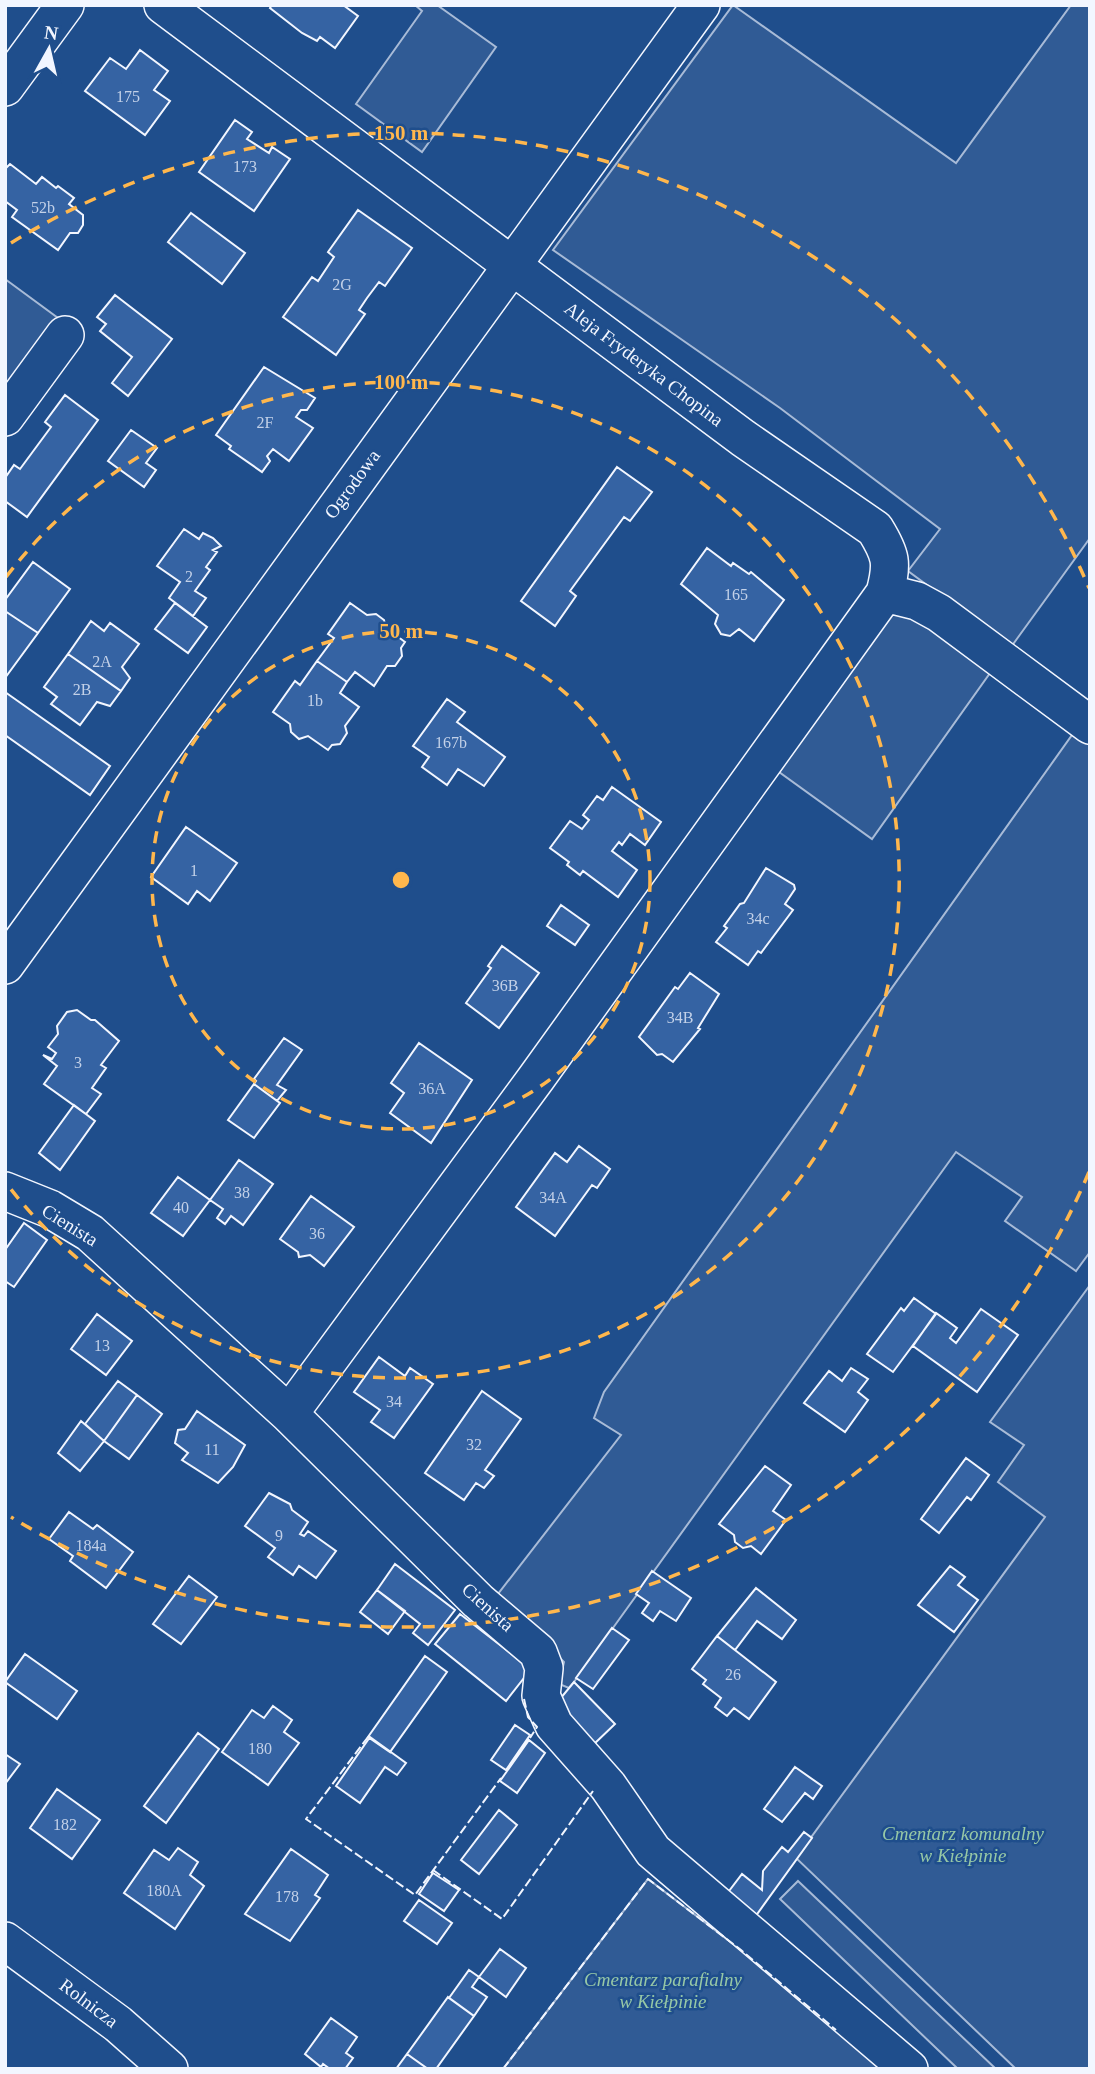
<svg xmlns="http://www.w3.org/2000/svg" width="1095" height="2074" viewBox="0 0 1095 2074" font-family="Georgia,serif">
<style>
.built{fill:#305b95;stroke:#a8bbd7;stroke-width:2}
.building{fill:#3563a3;stroke:#f2f6ff;stroke-width:2}
.lines{fill:none;stroke-linecap:round;stroke-linejoin:round}
.minor-casing{stroke:#f2f6ff;stroke-width:40}
.minor{stroke:#1f4e8c;stroke-width:37}
.fence{stroke:#f2f6ff;stroke-width:2;stroke-dasharray:9 3.5;stroke-linecap:butt}
.ring{fill:none;stroke:#ffb74d;stroke-width:3.5;stroke-dasharray:12 9}
.labels{text-anchor:middle;dominant-baseline:central;stroke-width:5;stroke-linejoin:round;paint-order:stroke}
.number-label{font-size:16px;fill:#c3d1e8}
.street-label{font-size:19px;fill:#f2f6ff;stroke:#1f4e8c}
.park-label{font-size:19px;font-style:italic;fill:#97c8a6;stroke:#1f4e8c}
.centre{fill:#ffb74d;stroke:#1f4e8c;stroke-width:3.5}
.ring-label{font-size:21px;text-anchor:middle;font-weight:bold;fill:#ffb74d;stroke:#1f4e8c;stroke-width:5;stroke-linejoin:round;paint-order:stroke}
</style>
<rect width="100%" height="100%" fill="#1f4e8c"/>
<path class="built" d="M415 5H437L496 47 422 152 356 104 422 11Z
M733 5 956 163 1071 5H1090V538L1011 647 908 571 940 529 780 408 553 250Z
M5 279 58 318 5 390Z
M913 612 995 666 872 839 768 764 887 613Z
M1077 728 1090 738V1252L1076 1271 1005 1221 1022 1197 956 1152 574 1682 569 1688 559 1684 564 1662 498 1594 621 1435 594 1418 604 1392Z
M1090 1285V2069H1016L796 1858 1045 1517 998 1482 1024 1445 990 1422Z
M648 1879 741 1950 883 2069H503Z
M798 1881 996 2069H958L780 1899Z"/>
<path class="building" d="M272 5H343L358 16 335 48 320 37 317 41 302 33 270 8Z
M140 50 168 71 154 90 170 101 145 135 85 91 110 58 126 69Z
M235 120 252 132 247 139 269 153 272 147 290 159 254 211 199 172Z
M10 164 36 184 42 177 56 188 58 186 74 198 69 204 83 215V225L78 233H70L58 250 12 217 17 210 5 201V169Z
M358 210 412 248 385 286 379 282 367 298 359 310 365 314 336 355 283 317 312 277 318 281 334 257 328 252Z
M191 213 245 253 222 284 168 242Z
M115 295 172 339 128 396 112 383 132 357 100 331 106 324 97 317Z
M264 367 315 398 307 410H301L296 417 313 428 289 461 273 449 267 456 270 461 262 472 229 449 231 446 216 435Z
M65 395 98 420 27 517 5 501V478L14 465 20 469 51 427 45 422Z
M131 430 157 448 146 463 156 470 144 487 108 461Z
M617 467 652 492 630 521 624 517 570 591 576 596 555 626 521 601Z
M184 529 199 539 203 533 213 538 221 546 213 550 217 552 206 567 210 570 195 591 206 598 193 616 169 598 180 582 157 566Z
M707 548 731 566 733 563 749 574 751 572 784 600 754 641 739 629 730 636 721 634 715 624 718 615 681 584Z
M33 562 70 589 38 633 5 611V600Z
M175 603 207 627 188 653 155 629Z
M350 603 367 615 376 614 384 620 386 628 405 642 401 648 402 656 395 666H387L374 686 355 672 347 682 317 661 334 638 328 634Z
M5 611 38 633 5 678Z
M91 621 104 631 110 623 139 644 122 667 130 678 121 691 68 654Z
M68 654 121 691 110 706 97 702 80 725 51 704 57 697 44 687Z
M317 661 347 682 340 693 359 707 345 726 347 733 340 744 332 745 328 750 308 736 299 739 291 732 290 724 273 712 295 681 300 685Z
M5 692 110 766 90 795 5 735Z
M447 699 465 712 457 722 505 757 484 786 458 769 447 785 422 767 429 757 413 746Z
M612 787 661 822 645 845 630 834 622 845 619 842 612 851 637 870 618 897 583 871 580 875 567 865 569 862 550 848 570 821 582 829 589 820 583 815 597 796 603 800Z
M186 827 237 863 210 901 197 891 188 904 151 877Z
M766 868 794 885 795 889 785 904 793 910 761 953 758 951 748 965 716 942 727 928 724 926 740 904 744 903Z
M561 905 589 925 575 945 547 926Z
M502 946 539 973 499 1028 466 1003 491 968 488 966Z
M690 973 719 994 698 1028 700 1029 673 1062 662 1054 657 1055 639 1037 675 987 678 989Z
M77 1010 91 1020H95L119 1041 101 1065 106 1068 92 1088 101 1094 86 1114 44 1084 57 1066 43 1055 52 1059 56 1053 48 1047 58 1034 57 1026 67 1012Z
M284 1038 302 1050 277 1085 286 1090 277 1101 254 1084 256 1081 254 1079Z
M419 1043 472 1080 431 1143 390 1113 404 1093 391 1083Z
M254 1084 280 1103 254 1138 228 1120Z
M74 1105 95 1121 60 1170 39 1153Z
M579 1146 610 1169 597 1188 592 1185 555 1236 516 1207 555 1153 567 1162Z
M239 1160 273 1184 243 1225 231 1216 225 1224 217 1218 223 1209 210 1200Z
M178 1177 210 1200 183 1236 151 1213Z
M311 1196 354 1227 324 1266 310 1255 299 1257 298 1252 280 1239Z
M24 1223 47 1240 14 1287 5 1281V1250Z
M914 1298 936 1314 893 1372 867 1354 901 1308 904 1311Z
M981 1309 1018 1335 977 1392 913 1346 936 1313 957 1328 950 1338 956 1343Z
M97 1314 132 1341 106 1375 71 1349Z
M379 1357 405 1376 410 1368 433 1384 394 1438 371 1422 380 1410 354 1392Z
M851 1368 868 1379 858 1392 868 1400 845 1432 804 1403 829 1371 842 1381Z
M118 1381 137 1395 104 1441 85 1424Z
M482 1391 521 1419 485 1470 494 1476 484 1488 476 1483 464 1500 425 1473Z
M137 1395 162 1414 129 1459 104 1441Z
M197 1411 245 1445 233 1467 218 1483 182 1460 188 1453 175 1443 178 1430 185 1429Z
M81 1421 104 1441 80 1471 58 1453Z
M966 1458 989 1475 971 1500 967 1497 939 1533 921 1519Z
M765 1466 791 1485 773 1511 786 1520 761 1554 751 1546 743 1548 735 1542 734 1535 719 1524Z
M269 1493 290 1504 292 1510 308 1522 300 1534 304 1536 308 1531 336 1551 316 1578 299 1566 293 1575 268 1557 275 1548 245 1526Z
M69 1512 93 1529 97 1525 133 1552 106 1588 70 1561 73 1556 49 1539Z
M395 1564 455 1610 428 1645 413 1633 420 1624 377 1590Z
M950 1566 965 1577 958 1585 978 1600 954 1632 918 1605Z
M652 1571 691 1598 676 1621 660 1611 653 1621 642 1613 649 1603 636 1594Z
M189 1576 217 1597 181 1644 153 1624Z
M756 1588 796 1620 782 1639 757 1621 735 1650 717 1636Z
M377 1590 405 1611 388 1634 360 1612Z
M460 1614 531 1669 506 1701 435 1644Z
M612 1628 629 1640 593 1689 576 1678Z
M717 1636 776 1682 749 1719 734 1708 727 1716 715 1707 721 1698 703 1684 706 1680 692 1669Z
M25 1654 77 1691 57 1719 5 1682Z
M425 1656 447 1672 390 1752 368 1737Z
M574 1682 615 1724 593 1745 555 1705Z
M273 1706 292 1720 284 1732 299 1743 268 1785 222 1752 252 1710 264 1718Z
M515 1725 530 1735 506 1770 491 1760Z
M198 1733 219 1749 166 1823 144 1806Z
M370 1737 406 1763 397 1775 385 1767 360 1803 336 1786Z
M529 1740 545 1753 517 1793 500 1781Z
M5 1754 20 1764 5 1784Z
M795 1767 822 1786 813 1799 805 1793 782 1822 764 1809Z
M57 1789 100 1820 72 1859 30 1828Z
M499 1810 517 1825 479 1874 461 1860Z
M804 1832 812 1838 755 1917 726 1895 742 1874 762 1890 763 1871 782 1847 788 1852Z
M178 1848 198 1862 190 1875 204 1886 175 1929 124 1893 154 1850 169 1860Z
M291 1849 328 1875 315 1895 320 1898 290 1941 245 1914Z
M433 1873 459 1890 444 1911 419 1894Z
M419 1900 452 1923 437 1944 404 1921Z
M500 1949 526 1968 506 1997 479 1977Z
M469 1970 479 1977 472 1987 487 1997 474 2016 449 1998Z
M448 1997 474 2016 436 2069H428L407 2054Z
M331 2018 357 2037 346 2053 353 2058 345 2069H330L323 2064 321 2067 305 2054Z
M407 2054 428 2069H396Z"/>
<g class="lines">
<defs>
<path id="minor" d="M163 5 743 438 875 529C891 555 893 563 885 593L537 1077 289 1414
M5 87 65 5
M5 417 65 335
M885 593 917 601 939 613 1090 725
M5 965 701 5
M5 1191 50 1209 90 1233 289 1414 478 1601 538 1652 544 1668 541 1696 554 1725 608 1786 653 1851 909 2069
M5 1941 118 2024 169 2069"/>
</defs>
<use href="#minor" class="minor-casing"/>
<use href="#minor" class="minor"/>
<path class="fence" d="M524 1699 528 1717 537 1727 530 1738
M368 1737 306 1819 415 1895 501 1778
M433 1870 502 1919 593 1791
M503 2069 648 1879 741 1950 836 2030"/>
</g>
<g class="ring">
<circle cx="401" cy="880" r="249"/>
<path d="M6 577A498 498 0 1 1 6 1183"/>
<path d="M1089 1172A747 747 0 0 1 11 1517M11 243A747 747 0 0 1 1089 588"/>
</g>
<g class="labels">
<g class="number-label">
<text x="128" y="96">175</text>
<text x="245" y="166">173</text>
<text x="43" y="207">52b</text>
<text x="342" y="284">2G</text>
<text x="265" y="422">2F</text>
<text x="189" y="576">2</text>
<text x="736" y="594">165</text>
<text x="102" y="661">2A</text>
<text x="82" y="689">2B</text>
<text x="315" y="700">1b</text>
<text x="451" y="742">167b</text>
<text x="194" y="870">1</text>
<text x="758" y="918">34c</text>
<text x="505" y="985">36B</text>
<text x="680" y="1017">34B</text>
<text x="78" y="1062">3</text>
<text x="432" y="1088">36A</text>
<text x="242" y="1192">38</text>
<text x="553" y="1197">34A</text>
<text x="181" y="1207">40</text>
<text x="317" y="1233">36</text>
<text x="102" y="1345">13</text>
<text x="394" y="1401">34</text>
<text x="474" y="1444">32</text>
<text x="212" y="1449">11</text>
<text x="279" y="1535">9</text>
<text x="91" y="1545">184a</text>
<text x="733" y="1674">26</text>
<text x="260" y="1748">180</text>
<text x="65" y="1824">182</text>
<text x="164" y="1890">180A</text>
<text x="287" y="1896">178</text>
</g>
<g class="street-label">
<text transform="translate(644 364) rotate(37)">Aleja Fryderyka Chopina</text>
<text transform="translate(352 484) rotate(-54)">Ogrodowa</text>
<text transform="translate(70 1225) rotate(32)">Cienista</text>
<text transform="translate(488 1607) rotate(42)">Cienista</text>
<text transform="translate(89 2003) rotate(37)">Rolnicza</text>
</g>
<g class="park-label">
<text x="963" y="1833">Cmentarz komunalny<tspan x="963" dy="22">w Kiełpinie</tspan></text>
<text x="663" y="1979">Cmentarz parafialny<tspan x="663" dy="22">w Kiełpinie</tspan></text>
</g>
</g>
<circle cx="401" cy="880" r="10" class="centre"/>
<g class="ring-label">
<text x="401" y="140">150 m</text>
<text x="401" y="389">100 m</text>
<text x="401" y="638">50 m</text>
</g>
<rect width="1095" height="2074" fill="none" stroke="#f2f6ff" stroke-width="14"/>
<g transform="translate(49 49) rotate(8)" stroke="#1f4e8c" stroke-width="5" paint-order="stroke">
<path d="M0-5L12 26L0 18L-12 26Z" fill="#f2f6ff"/>
<text y="-10" font-size="19" font-weight="bold" text-anchor="middle" fill="#f2f6ff">N</text>
</g>
</svg>
